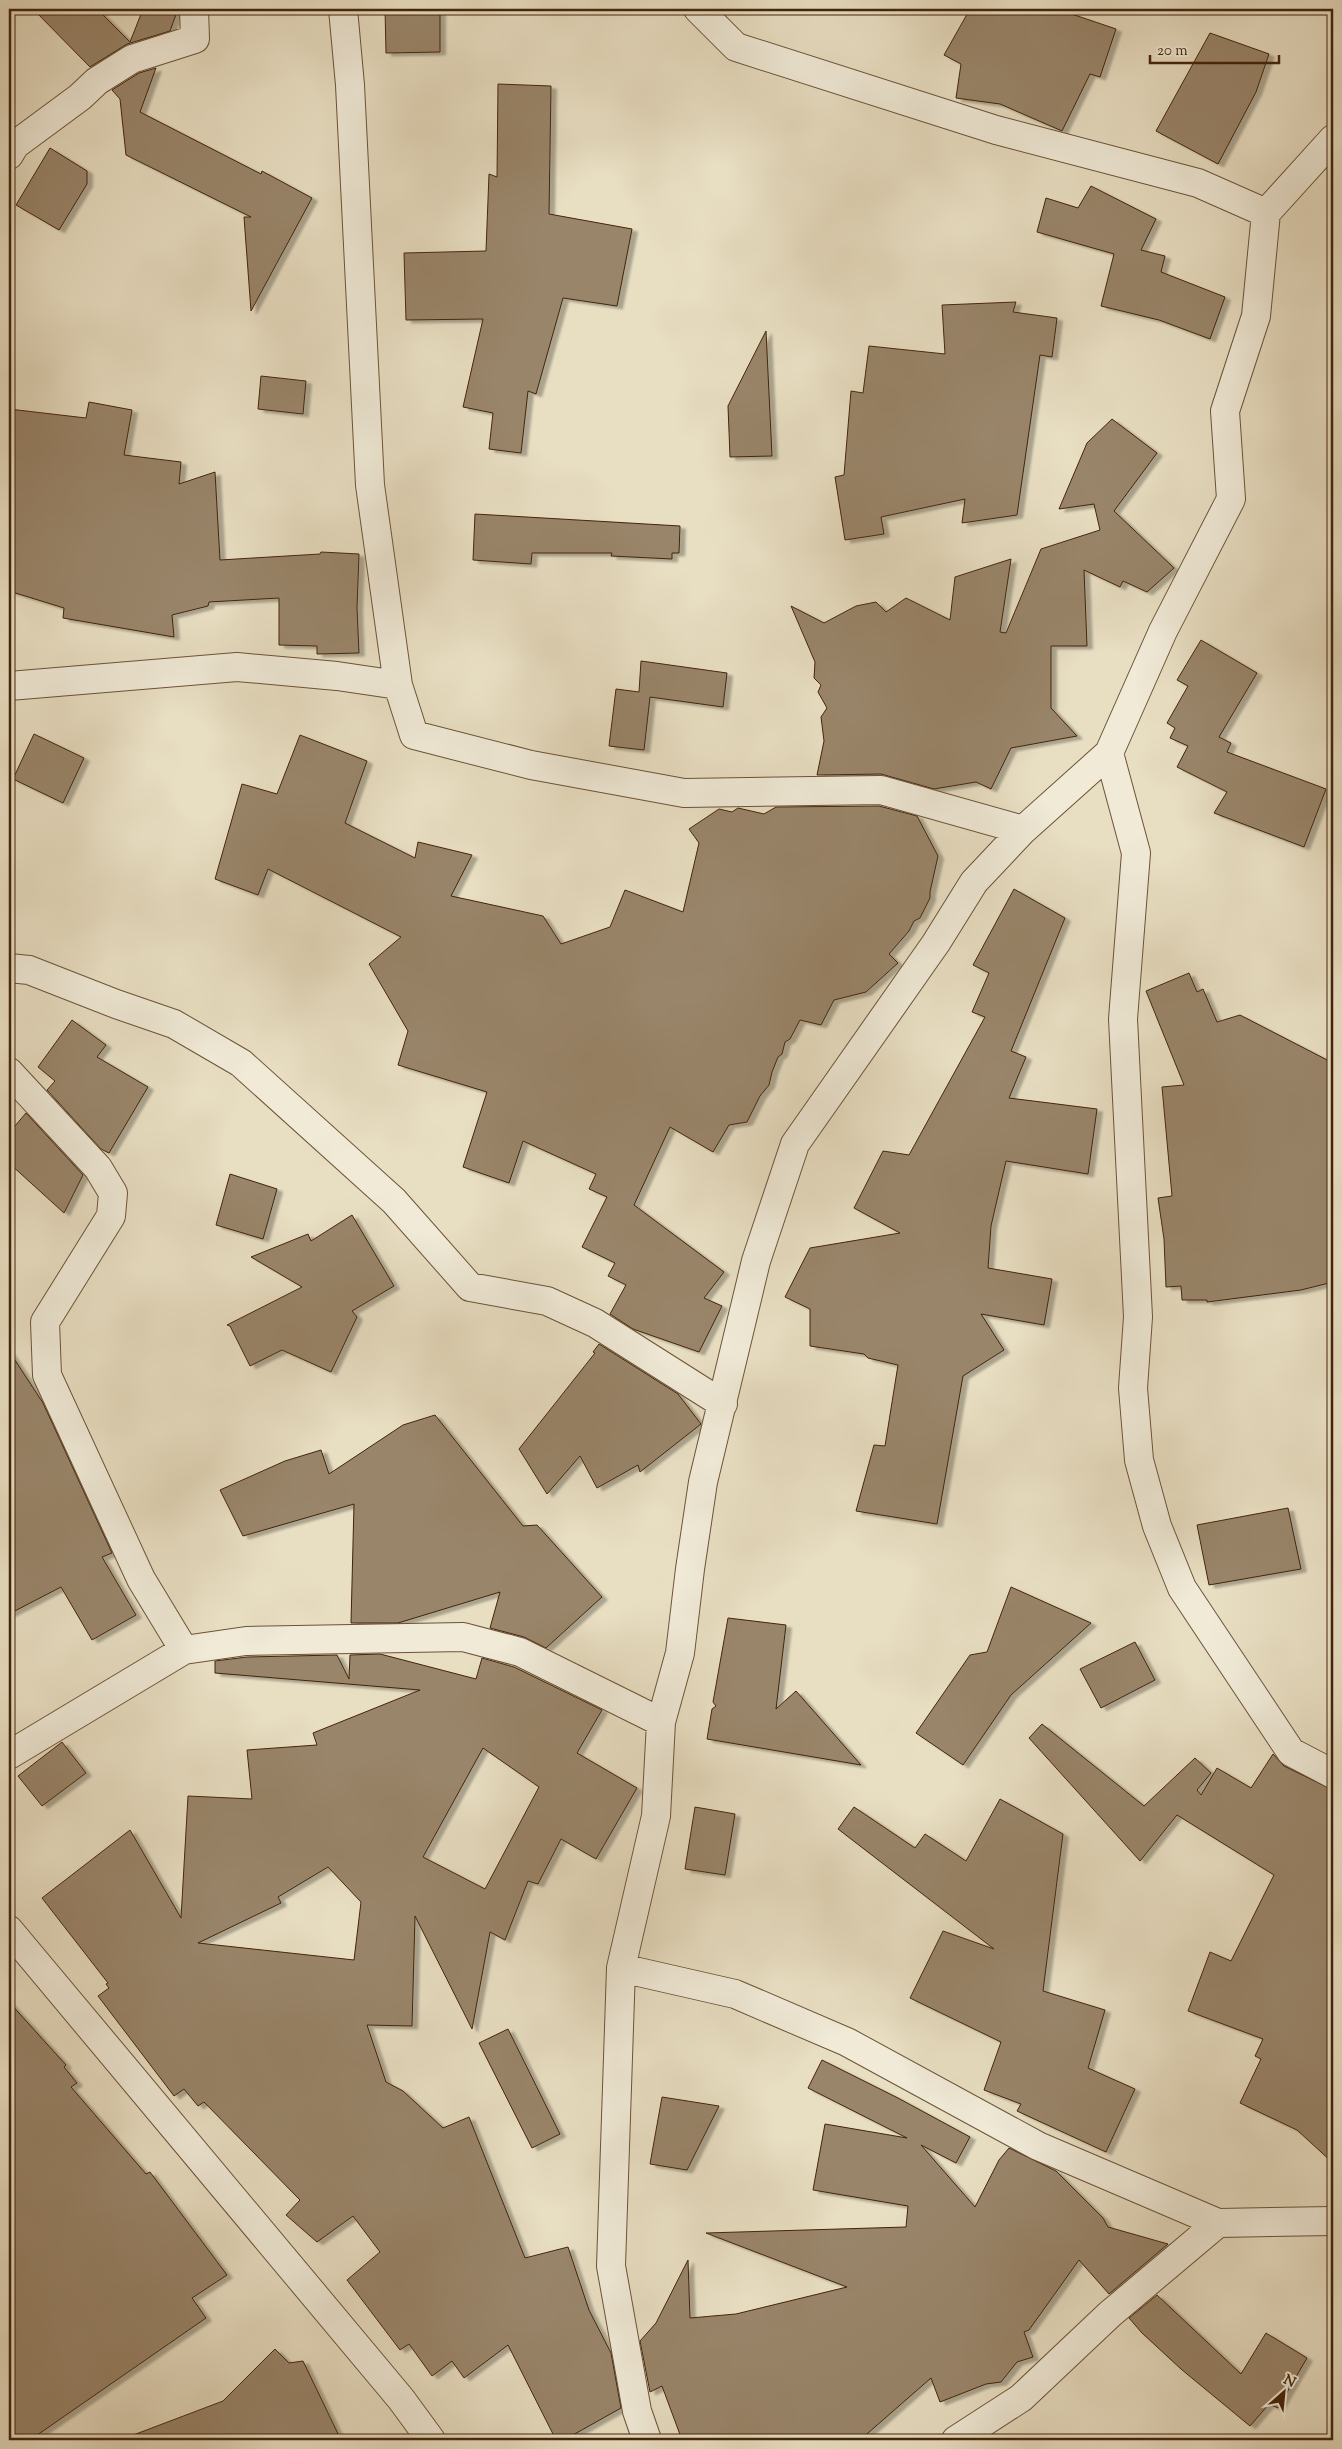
<svg xmlns="http://www.w3.org/2000/svg" width="1342" height="2449" viewBox="0 0 1342 2449" font-family="'Sorts Mill Goudy',serif">
<style>
.building{fill:#99856a;stroke:#43250a;fill-rule:evenodd;filter:url(#shadow)}
.lines{fill:none;stroke-linecap:round;stroke-linejoin:round}
.minor-casing{stroke:#6c5338;stroke-width:30}
.minor{stroke:#f0ead7;stroke-width:28}
</style>
<defs>
<filter id="shadow"><feDropShadow dx="5.5" dy="3" stdDeviation="1" flood-color="#0004"/></filter>
</defs>
<rect width="100%" height="100%" fill="#e8dec2"/>
<filter id="stains"><feTurbulence type="fractalNoise" baseFrequency=".004" numOctaves="4"/><feColorMatrix values="0 0 0 0 .2 0 0 0 0 .09 0 0 0 0 .02 0 0 0 .5 -.17"/></filter>
<radialGradient id="worn" r=".72"><stop offset=".6" stop-color="#630" stop-opacity="0"/><stop offset="1" stop-color="#630" stop-opacity=".3"/></radialGradient>
<path class="building" d="M33 9H97L130 42 143 9H178L170 31 127 44 90 67Z
M385 9H440V52L386 53Z
M970 9H1057L1116 29 1100 77 1090 74 1062 131 1000 104 956 98 961 64 944 55Z
M1210 33 1269 54 1256 92 1218 164 1156 131Z
M156 68 140 112 261 174 262 171 312 198 251 311 244 217H251L126 155 120 99 112 90 139 73Z
M498 84 551 86 549 214 632 229 617 306 563 298 536 394 528 391 521 453 489 449 493 413 463 407 483 319 406 320 404 253 486 251 489 174 497 177Z
M50 148 87 171V184L59 230 16 205Z
M1091 186 1156 219 1141 250 1165 256 1161 272 1225 297 1210 339 1159 320 1101 306 1114 254 1037 232 1046 198 1078 208Z
M1016 302 1013 312 1057 318 1052 357 1040 355 1017 515 962 523 965 499 881 517 884 534 845 540 835 477 844 475 851 391 863 393 869 346 945 354 942 305Z
M766 331 772 456 730 457 728 406Z
M261 376 306 381 303 414 258 409Z
M89 402 132 410 124 455 181 462 179 484 215 472 220 560 320 554 321 552 359 554 357 608 359 653 317 654V646L279 645V598L209 602 208 606 172 615 174 637 63 618 64 608 9 591V409L86 418Z
M1112 419 1157 453 1114 511 1174 568 1147 592 1123 581 1120 587 1084 570 1087 646H1051V708L1077 736 1011 748 991 789 976 782 934 789 881 774 817 775 824 741 821 717 827 708 818 692 821 685 814 678 815 662 791 606 824 623 856 606 876 602 886 612 906 598 950 620 955 577 1011 559 1000 632 1006 633 1041 549 1100 530 1094 504 1059 509 1087 443Z
M475 514 680 526 679 553H672V559L611 556 612 553H532L531 564 473 560Z
M1201 640 1257 673 1219 737 1231 743 1227 752 1326 789 1304 847 1214 813 1227 792 1177 767 1188 746 1170 738 1175 728 1167 723 1188 686 1177 680Z
M641 661 727 673 723 707 650 697 644 750 609 746 616 689 639 692Z
M34 734 84 758 63 803 13 779Z
M300 735 367 761 345 823 415 858 418 842 472 855 451 896 543 916 561 944 610 927 625 890 683 912 699 843 689 829 719 809 732 812 738 808 764 814 776 807 879 806 917 816 938 856 930 892V898L920 918 914 921 909 931 889 954 898 963 866 992 834 1000 821 1025 800 1020 790 1039 785 1042 782 1054 778 1057 772 1072 769 1085 760 1096 747 1122 729 1125 713 1152 670 1127 634 1205 724 1272 704 1298 722 1306 699 1352 633 1329 610 1314 626 1285 608 1276 615 1263 582 1247 607 1197 589 1189 596 1174 523 1141 509 1183 463 1167 487 1092 398 1065 408 1031 369 964 401 937 268 869 258 895 215 879 242 784 277 794Z
M1014 889 1065 918 1011 1051 1026 1057 1009 1098 1097 1109 1088 1174 1006 1161 991 1226 988 1268 1052 1279 1044 1325 981 1314 1004 1350 963 1376 937 1524 856 1511 874 1445 885 1446 898 1365 868 1358 864 1354 810 1346V1309L785 1297 810 1248 900 1233 854 1208 883 1151 909 1155 985 1017 972 1012 989 973 973 965Z
M1189 973 1197 992 1203 989 1217 1022 1240 1015 1333 1063V1282L1301 1290 1207 1302V1300H1182L1181 1286 1166 1287 1164 1239 1158 1198 1172 1196 1162 1087 1184 1085 1146 991Z
M72 1020 106 1045 97 1057 148 1087 109 1153 101 1149 47 1090 55 1081 38 1067Z
M26 1113 83 1175 64 1213 9 1163V1133Z
M230 1174 277 1189 263 1239 216 1225Z
M352 1215 394 1286 352 1311 357 1317 331 1372 282 1350 250 1366 230 1326 227 1325 302 1287 251 1257 308 1234 311 1241Z
M599 1344 678 1394 701 1424 640 1472 638 1465 597 1488 580 1456 547 1494 519 1449 595 1353 593 1352Z
M9 1351 43 1403 112 1553 102 1557 136 1615 92 1640 61 1587 9 1614Z
M435 1415 523 1526 537 1525 602 1597 546 1648 524 1637 490 1628 500 1592 398 1623H351L354 1504 243 1536 220 1490 285 1461 321 1450 329 1474 403 1425Z
M1288 1508 1301 1569 1209 1585 1197 1525Z
M1011 1587 1091 1623 1011 1695 963 1765 916 1733 970 1655 987 1652Z
M728 1618 786 1625 776 1709 796 1691 861 1765 707 1739 712 1709 716 1706 713 1702Z
M1135 1642 1155 1680 1101 1708 1080 1669Z
M380 1654 476 1679 482 1658 514 1667 602 1710 577 1753 637 1788 596 1859 561 1839 538 1884 528 1881 505 1940 490 1932 472 2029 415 1916 412 2026 367 2025 386 2082 403 2091 443 2128 469 2117 525 2258 568 2247 589 2310 611 2353 621 2408 564 2440H553L555 2438 508 2345 464 2378 452 2361 432 2376 409 2344 400 2350 347 2280 380 2252 353 2216 317 2242 286 2215 300 2200 204 2102 198 2106 184 2089 174 2096 98 1996 109 1988 106 1984 108 1983 42 1898 130 1830 181 1918 188 1796 252 1799 247 1750 317 1745 313 1733 420 1690 215 1673V1661L247 1657 337 1655 349 1679 350 1655ZM483 1748 539 1787 485 1889 423 1857ZM328 1867 361 1902 354 1960 198 1943 281 1903 278 1897Z
M1042 1724 1144 1806 1195 1758 1211 1773 1197 1790 1201 1795 1217 1768 1251 1788 1273 1754 1284 1766 1333 1790V2163L1297 2130 1240 2103 1261 2059 1255 2056 1263 2039 1188 2011 1210 1952 1231 1961 1274 1875 1177 1815 1140 1861 1029 1738Z
M62 1742 86 1773 42 1806 18 1776Z
M1000 1799 1063 1834 1043 1991 1105 2010 1088 2068 1135 2089 1106 2152 1017 2111 1021 2104 984 2090 1001 2042 910 1998 943 1931 994 1949 838 1829 854 1807 915 1848 925 1834 966 1861Z
M695 1807 735 1814 725 1875 685 1869Z
M9 2002 66 2065 64 2067 77 2083 71 2087 146 2174 150 2172 227 2275 192 2298 206 2318 30 2440H9Z
M508 2029 560 2134 532 2148 479 2043Z
M822 2060 898 2098 970 2137 956 2163 921 2145 975 2207 999 2160 1009 2148 1056 2171 1103 2218 1108 2227 1168 2244 1109 2294 1079 2260 1029 2330 1024 2332 1033 2357 1017 2362 1001 2382 986 2384 940 2402 931 2378 860 2440H682L662 2386 650 2392 640 2341 656 2323 688 2260 690 2318 736 2314 847 2287 706 2233 906 2227 908 2206 813 2190 825 2124 907 2138 808 2088Z
M662 2097 719 2106 687 2170 650 2164Z
M1157 2295 1241 2374 1266 2333 1307 2358 1278 2408 1269 2404 1250 2426 1181 2369 1142 2333 1129 2318Z
M275 2349 289 2363 303 2361 341 2440H128V2437L223 2401Z"/>
<g class="lines">
<defs>
<path id="minor" d="M343 9 350 85 370 485 398 685
M698 9 736 47 996 130 1198 183 1266 213
M9 155 15 145 80 97 97 81 132 59 195 39 194 9
M9 686 237 667 337 676 398 685 414 735 531 765 684 793 881 790 1023 830
M1109 753 1136 853 1123 1019 1138 1317 1133 1388 1139 1460 1157 1526 1182 1588 1291 1752 1333 1774
M9 968 29 970 116 1004 174 1024 241 1063 394 1201 470 1287 547 1301 595 1323 723 1404
M9 1072 98 1168 113 1193 111 1216 45 1322 47 1375 141 1579 184 1650
M9 1755 184 1650 246 1641 463 1637 520 1652 661 1722
M9 1930 401 2399 431 2440
M621 1968 735 1994 847 2042 1038 2146 1218 2223 1333 2221
M647 2440 637 2411 611 2266 621 1968 656 1816 661 1722 680 1653 690 1569 703 1482 756 1261 795 1144 936 943 974 882 1023 830 1109 753 1163 631 1231 499 1225 411 1256 316 1266 213 1333 139
M956 2440 1021 2398 1110 2314 1218 2223"/>
</defs>
<use href="#minor" class="minor-casing"/>
<use href="#minor" class="minor"/>
</g>
<rect width="1342" height="2449" fill="none" stroke="#e8dec2" stroke-width="30"/>
<rect x="10" y="10" width="1322" height="2429" fill="none" stroke="#43250a" stroke-width="2.5"/>
<rect x="15" y="15" width="1312" height="2419" fill="none" stroke="#43250a"/>
<g transform="translate(1284 2392) rotate(27)" stroke="#f0ead7" stroke-width="4" paint-order="stroke">
<path d="M0-4L9 19L0 12L-9 19Z" fill="#43250a"/>
<text y="-8" font-size="14" font-weight="bold" text-anchor="middle" fill="#43250a">N</text>
</g>
<path d="M1150 55v8h129v-8" fill="none" stroke="#43250a" stroke-width="2.5"/>
<text x="1157" y="55" font-size="15" fill="#43250a" stroke="#f0ead7" stroke-width="4" paint-order="stroke">20 m</text>
<rect width="100%" height="100%" filter="url(#stains)"/>
<rect width="100%" height="100%" fill="url(#worn)"/>
</svg>
